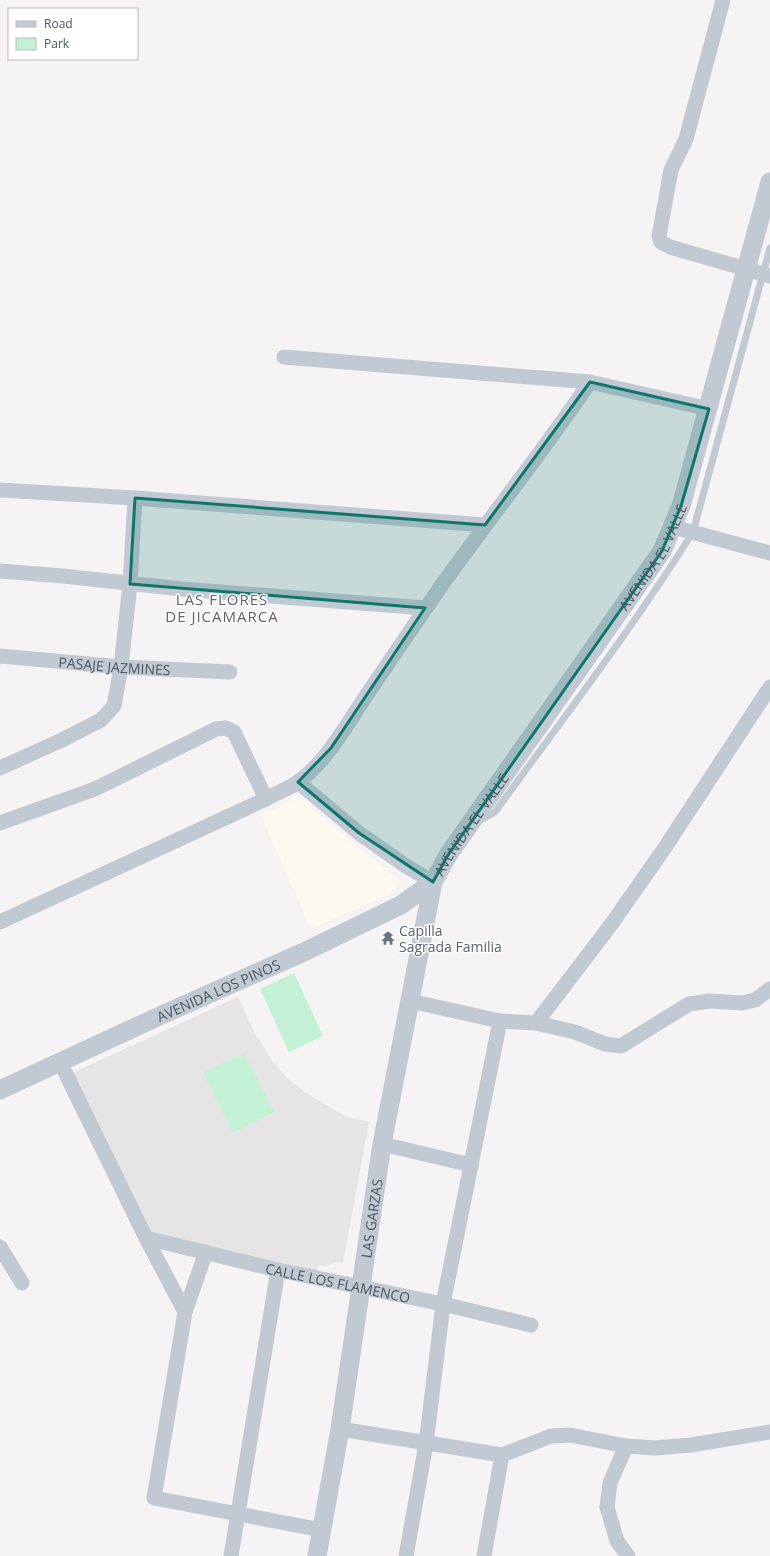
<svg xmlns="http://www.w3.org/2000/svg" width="770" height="1556" viewBox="0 0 770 1556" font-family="'Open Sans',sans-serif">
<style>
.commercial{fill:#fdf9ef}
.education{fill:#e6e4e5}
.green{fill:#c3f1d5}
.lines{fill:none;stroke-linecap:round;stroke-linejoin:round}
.service{stroke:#c1cad2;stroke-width:7}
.minor{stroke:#c1cad2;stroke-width:15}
.tertiary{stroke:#c1cad2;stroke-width:19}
.marked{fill:#0f766e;fill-opacity:0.2;stroke:#0f766e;stroke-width:3;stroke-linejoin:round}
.labels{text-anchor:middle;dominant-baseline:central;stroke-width:3;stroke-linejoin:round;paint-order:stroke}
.street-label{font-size:14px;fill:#4a5661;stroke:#fff}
.worship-label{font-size:14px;fill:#5b616d;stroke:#fff;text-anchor:start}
.neighbourhood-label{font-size:15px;letter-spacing:1px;fill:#5f6368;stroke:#fff}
</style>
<rect width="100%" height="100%" fill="#f5f3f3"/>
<path class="commercial" d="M298 795 347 838 401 881 388 895 311 929 260 814 282 806Z"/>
<path class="education" d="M238 997 252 1028 272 1061 287 1078 306 1093 347 1117 369 1122 343 1263 336 1262 325 1267 319 1265 317 1271 169 1243 165 1236 146 1229 72 1073Z"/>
<path class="green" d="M294 973 323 1036 289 1052 260 989Z
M244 1053 274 1112 233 1133 203 1073Z"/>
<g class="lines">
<path class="service" d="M479 821 495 812C562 720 632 629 693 532L770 248"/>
<g class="minor">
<path d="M723 0 686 139 671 170 659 236 661 242 670 247 770 276"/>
<path d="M284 357 590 382 709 409"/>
<path d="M0 490 135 498 485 525"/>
<path d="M673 527 770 553"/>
<path d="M0 571 63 576 182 589 425 608"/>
<path id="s1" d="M0 656 121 667 230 672"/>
<path d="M0 768 62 740 101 720 114 706 121 667 130 584 135 498"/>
<path d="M298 782 359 833 406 866 433 882"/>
<path d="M0 823 95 789 216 729 226 728 234 732 266 799"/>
<path d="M0 922 266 799C276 793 288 789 298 782 324 764 345 728 362 702 389 662 416 622 444 582 492 515 544 450 590 382"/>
<path d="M410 1001 500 1021 536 1023 575 1032 605 1044 621 1046 689 1004 710 1001 742 1003 755 1000 770 989"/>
<path d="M536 1023 610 926 664 849 770 687"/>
<path d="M60 1062 146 1238 185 1312 154 1498 322 1530"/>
<path d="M382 1144 471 1165"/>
<path id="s2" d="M146 1238 278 1270 443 1304 531 1325"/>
<path d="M0 1247 22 1283"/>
<path d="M185 1312 206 1252"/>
<path d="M340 1429 502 1455 551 1436 570 1435 626 1446 655 1448 691 1445 770 1432"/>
<path d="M626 1446 610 1483 607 1507 617 1541 628 1556"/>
<path d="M231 1556 278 1270"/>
<path d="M406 1556 426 1444 443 1304 500 1021"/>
<path d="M484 1556 502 1455"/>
</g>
<g class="tertiary">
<path id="s3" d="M0 1090 166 1013 306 951 401 905 433 882"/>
<path id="s4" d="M317 1556 340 1429 382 1144 433 882 448 855 662 551 681 506 770 182"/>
</g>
</g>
<path class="marked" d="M590 382 709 409 681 506 662 551 448 855 433 882 359 833 298 782 331 748 425 608 130 584 135 498 485 525Z"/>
<defs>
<symbol id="temple-bare" viewBox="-9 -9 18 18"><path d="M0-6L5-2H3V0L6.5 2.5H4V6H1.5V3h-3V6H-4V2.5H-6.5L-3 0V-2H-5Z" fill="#6b7280" stroke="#fff" stroke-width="2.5" paint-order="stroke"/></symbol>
</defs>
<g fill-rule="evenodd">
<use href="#temple-bare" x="378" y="928" width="20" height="20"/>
</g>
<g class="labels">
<g class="street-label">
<text stroke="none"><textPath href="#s4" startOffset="1077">AVENIDA EL VALLE</textPath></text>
<text stroke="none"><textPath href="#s1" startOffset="115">PASAJE JAZMINES</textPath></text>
<text stroke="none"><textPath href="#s4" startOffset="753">AVENIDA EL VALLE</textPath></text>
<text stroke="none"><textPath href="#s3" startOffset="240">AVENIDA LOS PINOS</textPath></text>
<text stroke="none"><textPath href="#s4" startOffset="342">LAS GARZAS</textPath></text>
<text stroke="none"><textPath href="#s2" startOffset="197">CALLE LOS FLAMENCO</textPath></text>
</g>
<g class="worship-label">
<text x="399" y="930">Capilla<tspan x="399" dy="16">Sagrada Familia</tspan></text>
</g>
<g class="neighbourhood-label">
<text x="222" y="599">LAS FLORES<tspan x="222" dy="17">DE JICAMARCA</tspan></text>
</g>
</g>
<rect x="8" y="8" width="130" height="52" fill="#ffffff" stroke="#b7bbc0"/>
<rect x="16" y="21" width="20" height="6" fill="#c1cad2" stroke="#b7bbc0"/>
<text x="44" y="28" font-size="12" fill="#4a5661">Road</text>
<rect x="16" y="38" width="20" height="12" fill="#c3f1d5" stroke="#b7bbc0"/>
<text x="44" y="48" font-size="12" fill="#4a5661">Park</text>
</svg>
